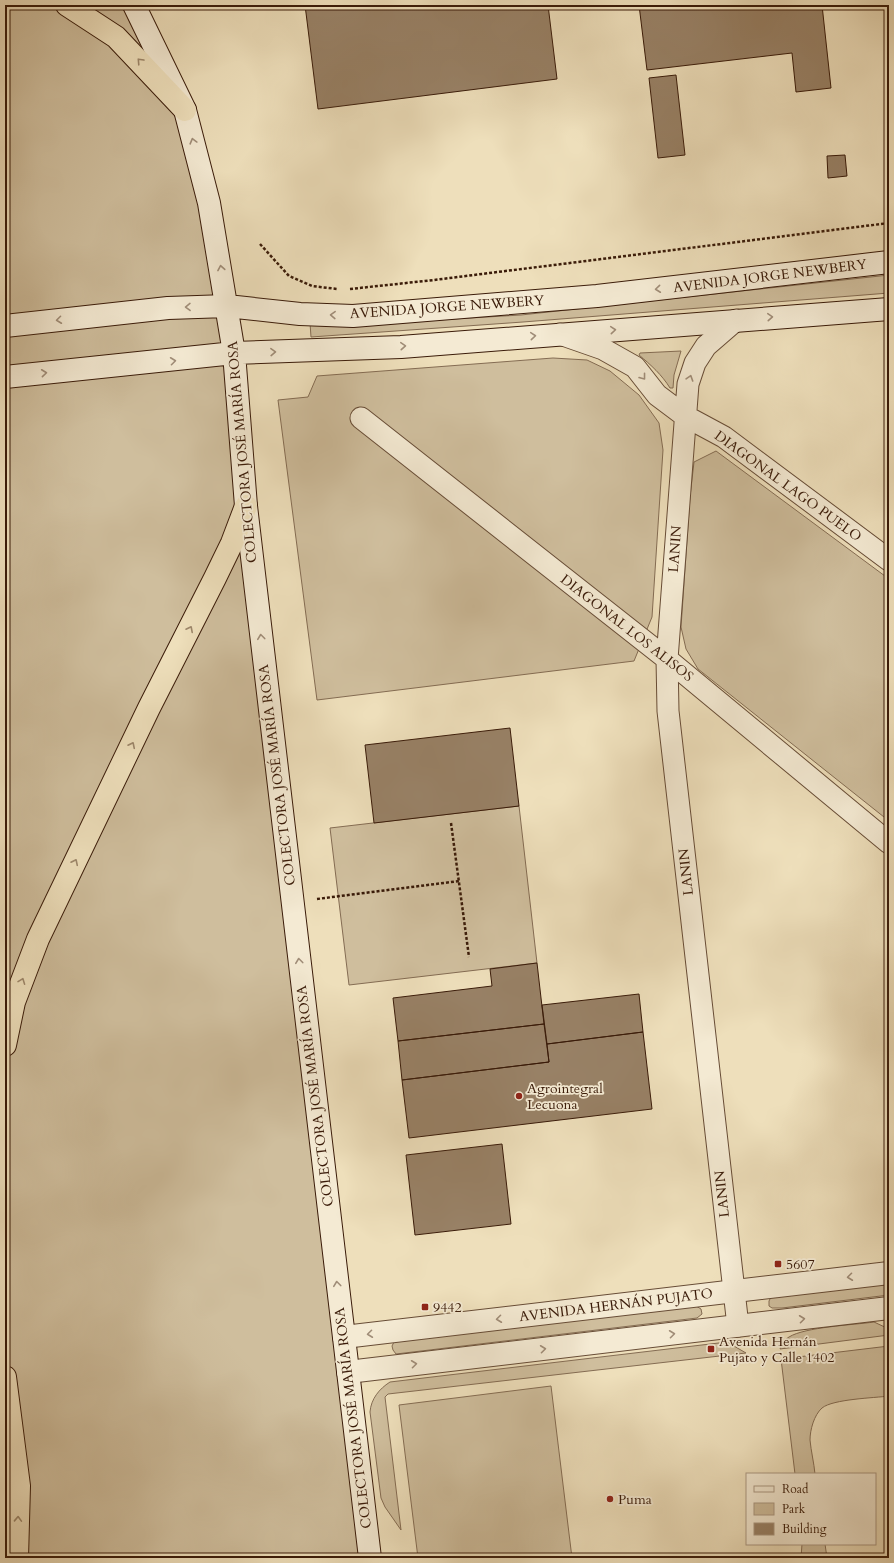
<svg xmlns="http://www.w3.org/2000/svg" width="894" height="1563" viewBox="0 0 894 1563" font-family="Cardo,serif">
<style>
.green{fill:#cfbe9d;stroke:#846c53}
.building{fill:#988166;stroke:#3a1b09}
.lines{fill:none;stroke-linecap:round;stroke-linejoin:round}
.minor-casing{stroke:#674c36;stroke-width:23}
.tertiary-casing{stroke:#674c36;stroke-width:24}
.secondary-casing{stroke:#3a1b09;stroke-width:24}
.motorway-casing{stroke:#3a1b09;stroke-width:24}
.path{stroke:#3a1b09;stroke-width:2.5;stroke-dasharray:3 2;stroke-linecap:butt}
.minor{stroke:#f4ead3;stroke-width:21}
.tertiary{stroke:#f4ead3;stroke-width:22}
.secondary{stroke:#f4ead3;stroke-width:22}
.motorway{stroke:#eedfbb;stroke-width:22}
.oneway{stroke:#9d876b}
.oneway2{stroke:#a08d78}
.poi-dot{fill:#8f2418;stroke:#f4ead3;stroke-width:1.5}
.labels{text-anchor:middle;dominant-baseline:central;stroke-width:3.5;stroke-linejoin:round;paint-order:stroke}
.street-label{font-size:14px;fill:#3a1b09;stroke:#f4ead3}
.poi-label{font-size:14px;fill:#3a1b09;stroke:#f4ead3;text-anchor:start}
</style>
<rect width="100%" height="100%" fill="#eedfbb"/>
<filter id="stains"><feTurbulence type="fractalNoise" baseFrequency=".005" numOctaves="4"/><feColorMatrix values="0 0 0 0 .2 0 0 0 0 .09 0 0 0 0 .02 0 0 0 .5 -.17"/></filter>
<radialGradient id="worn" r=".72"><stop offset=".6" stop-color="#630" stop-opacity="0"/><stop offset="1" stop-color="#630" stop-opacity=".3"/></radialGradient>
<path class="green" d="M5 5H134L209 203 370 1558H5Z
M889 275V293L523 322 311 337 310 323 351 325 521 315Z
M681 351 674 375 673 388H670C662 375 651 365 639 355L640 353Z
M553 358 587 360 610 371 639 395 659 423 663 450 652 617 634 661 317 700 278 400 308 397 317 376Z
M716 451 889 579V821L698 669 686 649 681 627 690 497 694 462Z
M519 806 537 963 349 985 330 828Z
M889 1283V1295L782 1308H772L769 1306V1301L771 1297Z
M696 1306 701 1309 702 1314 697 1318 396 1354 393 1350 392 1346 394 1342Z
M874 1322 889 1329V1335L780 1349C782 1344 784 1340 789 1337 805 1327 853 1325 874 1322Z
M727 1342 746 1353 388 1394 385 1397 401 1530 385 1507 381 1498 370 1412C371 1399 379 1389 390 1382Z
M889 1346V1396C874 1398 833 1399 822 1408 814 1415 810 1430 810 1440 811 1451 814 1463 815 1474H795L781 1359Z
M551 1386 572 1558H418L399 1405Z
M802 1544H825L827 1558H801Z"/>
<path class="building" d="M305 5H548L557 79 318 109Z
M639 5H822L831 88 796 92 792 53 647 70Z
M676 75 685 155 658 158 649 78Z
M845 155 847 176 828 178 827 156Z
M510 728 519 806 374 823 365 745Z
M537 963 544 1024 398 1041 393 998 492 986 490 969Z
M639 994 643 1032 547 1044 542 1005Z
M544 1024 549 1062 402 1080 398 1041Z
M643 1032 652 1109 409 1138 402 1080 549 1062 547 1044Z
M502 1144 511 1224 415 1235 406 1155Z"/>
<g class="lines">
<defs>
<path id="minor" d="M736 320 706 346 695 363 688 384 667 659 668 711 738 1326
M560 334 603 349 635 367 657 395 685 416 724 437 889 560
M361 418 667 659 889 843"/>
<path id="tertiary" d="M344 1337 889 1273
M348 1372 889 1308"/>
<path id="secondary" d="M134 5 185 110 209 203 234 353 246 506 370 1558
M5 326 168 308 227 306 300 314 353 316 597 296 889 262
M5 377 234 353 401 347 889 309"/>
<path id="motorway" d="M67 5 116 37 185 110
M5 1045 14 1002 38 939 149 708 215 578 232 543 246 506
M5 1377 19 1486 17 1558"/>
</defs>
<use href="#minor" class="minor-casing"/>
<use href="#tertiary" class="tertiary-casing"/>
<use href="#secondary" class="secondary-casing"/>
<use href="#motorway" class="motorway-casing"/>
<path class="path" d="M260 244 289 276 312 286 337 289
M350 289 434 280 889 223
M451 823 469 957
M317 899 459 881"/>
<use href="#minor" class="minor"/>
<use href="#tertiary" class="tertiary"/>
<use href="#secondary" class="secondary"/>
<use href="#motorway" class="motorway"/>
</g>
<defs><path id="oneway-chevron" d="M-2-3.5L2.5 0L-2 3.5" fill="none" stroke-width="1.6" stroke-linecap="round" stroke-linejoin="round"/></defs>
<g class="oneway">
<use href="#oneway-chevron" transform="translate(140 61) rotate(-133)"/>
<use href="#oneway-chevron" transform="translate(190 629) rotate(-63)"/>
<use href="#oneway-chevron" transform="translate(132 745) rotate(-64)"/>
<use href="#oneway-chevron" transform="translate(75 862) rotate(-64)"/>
<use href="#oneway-chevron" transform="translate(22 981) rotate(-69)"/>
<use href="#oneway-chevron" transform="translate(18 1519) rotate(-88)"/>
</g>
<g class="oneway2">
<use href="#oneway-chevron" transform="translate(193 141) rotate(-105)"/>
<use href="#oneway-chevron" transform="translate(221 268) rotate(-100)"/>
<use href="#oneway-chevron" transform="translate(658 289) rotate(174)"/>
<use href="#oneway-chevron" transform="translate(188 307) rotate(179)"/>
<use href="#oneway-chevron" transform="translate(333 315) rotate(-178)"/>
<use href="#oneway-chevron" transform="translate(770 317) rotate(-4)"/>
<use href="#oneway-chevron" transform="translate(59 320) rotate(173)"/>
<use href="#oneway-chevron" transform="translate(613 330) rotate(-5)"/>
<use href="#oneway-chevron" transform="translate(533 336) rotate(-5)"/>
<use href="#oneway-chevron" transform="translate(403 346) rotate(-4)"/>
<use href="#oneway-chevron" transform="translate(273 352) rotate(-2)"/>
<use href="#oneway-chevron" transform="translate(173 361) rotate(-7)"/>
<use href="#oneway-chevron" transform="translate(44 373) rotate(-6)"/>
<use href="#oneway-chevron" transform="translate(643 377) rotate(52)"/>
<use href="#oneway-chevron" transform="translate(690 378) rotate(-72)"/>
<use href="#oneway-chevron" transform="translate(261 637) rotate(-97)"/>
<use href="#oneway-chevron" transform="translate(299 961) rotate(-97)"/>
<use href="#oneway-chevron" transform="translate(850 1277) rotate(173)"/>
<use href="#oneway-chevron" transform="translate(337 1284) rotate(-97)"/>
<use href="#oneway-chevron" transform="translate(499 1319) rotate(173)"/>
<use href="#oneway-chevron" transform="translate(802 1319) rotate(-7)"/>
<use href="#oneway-chevron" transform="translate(370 1334) rotate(173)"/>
<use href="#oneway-chevron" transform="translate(672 1334) rotate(-7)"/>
<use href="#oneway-chevron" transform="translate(543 1349) rotate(-7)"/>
<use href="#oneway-chevron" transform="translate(414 1364) rotate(-7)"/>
</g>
<g class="poi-dot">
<circle cx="519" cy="1096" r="4"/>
<rect x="774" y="1260" width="8" height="8" rx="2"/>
<rect x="421" y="1303" width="8" height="8" rx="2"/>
<rect x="707" y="1345" width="8" height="8" rx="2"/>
<circle cx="610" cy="1499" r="4"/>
</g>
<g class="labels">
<g class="street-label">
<text transform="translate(770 276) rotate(-7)">AVENIDA JORGE NEWBERY</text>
<text transform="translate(447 307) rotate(-4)">AVENIDA JORGE NEWBERY</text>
<text transform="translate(242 452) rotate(-95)">COLECTORA JOSÉ MARÍA ROSA</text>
<text transform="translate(788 486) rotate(36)">DIAGONAL LAGO PUELO</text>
<text transform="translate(675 549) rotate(-86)">LANIN</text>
<text transform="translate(627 628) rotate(38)">DIAGONAL LOS ALISOS</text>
<text transform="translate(277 775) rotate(-97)">COLECTORA JOSÉ MARÍA ROSA</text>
<text transform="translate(686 872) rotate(-96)">LANIN</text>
<text transform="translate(315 1096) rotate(-97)">COLECTORA JOSÉ MARÍA ROSA</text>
<text transform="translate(722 1194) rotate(-96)">LANIN</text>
<text transform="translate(616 1305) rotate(-7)">AVENIDA HERNÁN PUJATO</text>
<text transform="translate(353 1418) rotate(-97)">COLECTORA JOSÉ MARÍA ROSA</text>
</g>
<g class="poi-label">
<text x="527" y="1088">Agrointegral<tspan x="527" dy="16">Lecuona</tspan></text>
<text x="786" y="1264">5607</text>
<text x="433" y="1307">9442</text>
<text x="719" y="1341">Avenida Hernán<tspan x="719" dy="16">Pujato y Calle 1402</tspan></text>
<text x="618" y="1499">Puma</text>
</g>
</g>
<rect width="894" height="1563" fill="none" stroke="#eedfbb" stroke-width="20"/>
<rect x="6" y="6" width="882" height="1551" fill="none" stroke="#3a1b09" stroke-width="2"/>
<rect x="10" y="10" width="874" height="1543" fill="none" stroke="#3a1b09"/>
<rect x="746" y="1473" width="130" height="72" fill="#f4ead3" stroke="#aa9782"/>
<rect x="754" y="1486" width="20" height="6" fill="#f4ead3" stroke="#aa9782"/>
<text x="782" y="1493" font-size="12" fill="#3a1b09">Road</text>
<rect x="754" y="1503" width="20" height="12" fill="#cfbe9d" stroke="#aa9782"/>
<text x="782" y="1513" font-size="12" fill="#3a1b09">Park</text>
<rect x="754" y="1523" width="20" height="12" fill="#988166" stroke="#aa9782"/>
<text x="782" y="1533" font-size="12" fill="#3a1b09">Building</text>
<rect width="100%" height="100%" filter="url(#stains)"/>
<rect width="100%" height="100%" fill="url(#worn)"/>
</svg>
